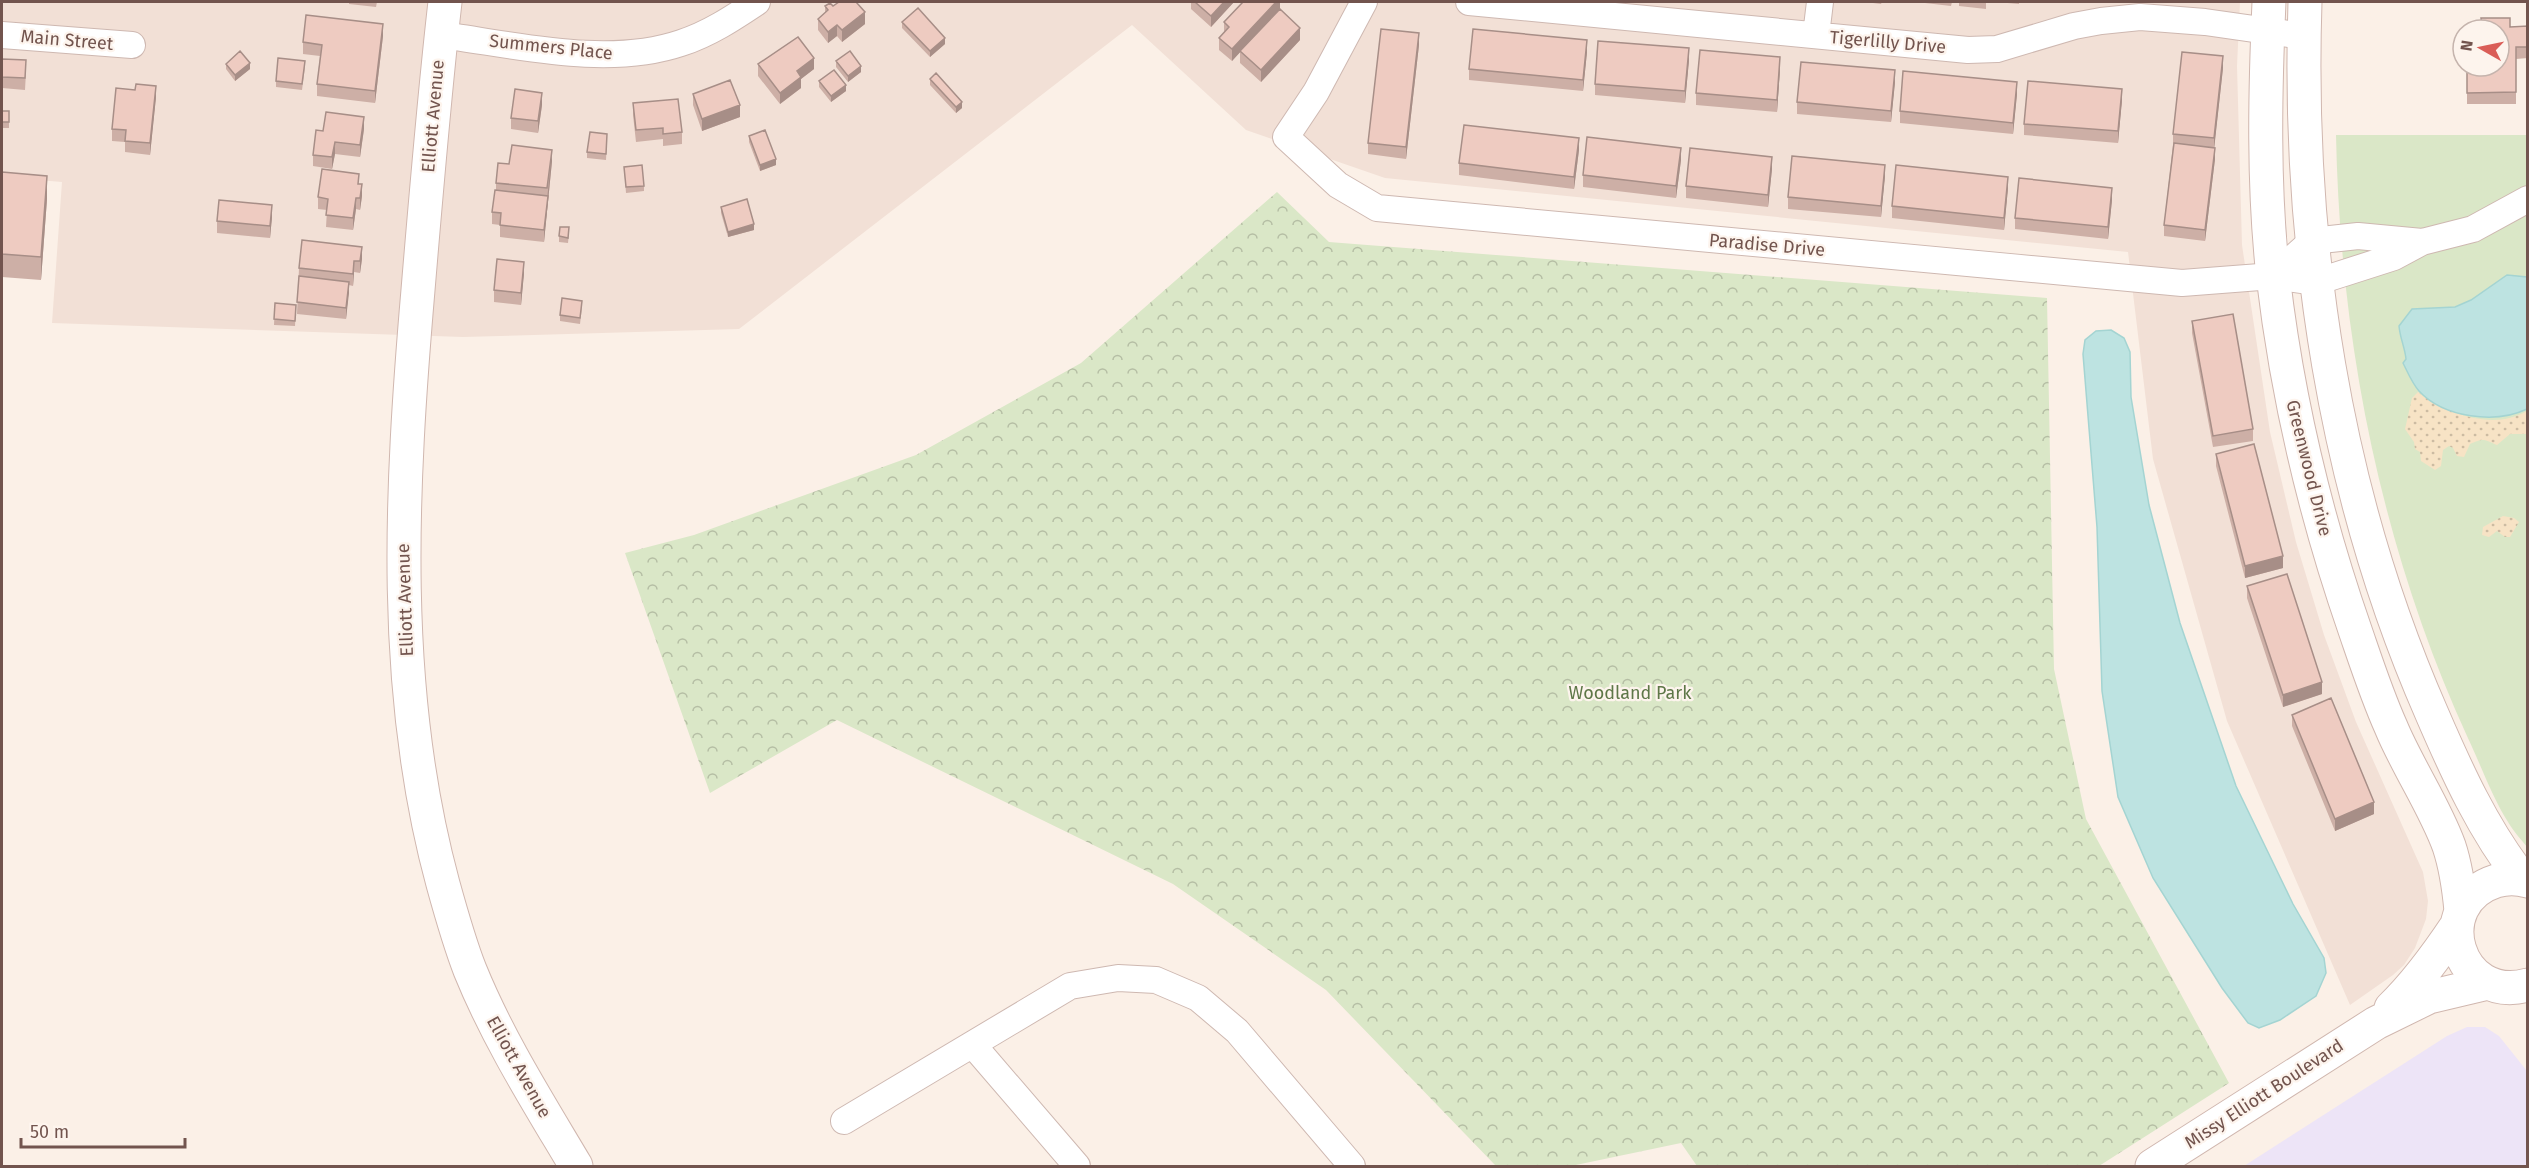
<svg xmlns="http://www.w3.org/2000/svg" width="2529" height="1168" viewBox="0 0 2529 1168" font-family="'Fira Sans',sans-serif">
<style>
.residential{fill:#f2e0d6}
.education{fill:#ede4f7}
.grass{fill:#dae7c7}
.forest{fill:url(#forest-crowns)}
.sand{fill:url(#sand-dots)}
.water{fill:#bde3e1;stroke:#a4d4d2;stroke-width:1.5}
.lines{fill:none;stroke-linecap:round;stroke-linejoin:round}
.street-casing{stroke:#ceb8b1;stroke-width:28}
.secondary-casing{stroke:#d0b7af;stroke-width:35}
.street{stroke:#fff;stroke-width:26}
.secondary{stroke:#fff;stroke-width:33}
.wall{fill:#cdafa6}
.shaded-wall{fill:#a78e87}
.building{fill:#eecbc1;stroke:#a78e87;stroke-width:1.5}
.labels{text-anchor:middle;dominant-baseline:central;stroke-width:4.5;stroke-linejoin:round;paint-order:stroke}
.street-label{font-size:18px;fill:#72544e;stroke:#fdf4ed}
.park-label{font-size:18px;fill:#5e7747;stroke:#fdf4ed}
</style>
<defs>
<pattern id="forest-crowns" width="20" height="18" patternUnits="userSpaceOnUse" patternTransform="scale(1.5)"><rect width="20" height="18" fill="#dae7c7"/><path d="M2 6a3 3 0 1 1 6 0M12 15a3 3 0 1 1 6 0" fill="none" stroke="#b5bea4"/></pattern>
<pattern id="sand-dots" width="8" height="8" patternUnits="userSpaceOnUse" patternTransform="scale(1.5)"><rect width="8" height="8" fill="#f7e3c5"/><path d="M2 2h.1M6 6h.1" fill="none" stroke="#ccbba2" stroke-width="1.8" stroke-linecap="round"/></pattern>
</defs>
<rect width="100%" height="100%" fill="#fbf0e7"/>
<path class="residential" d="M2 2H2240L2237 66 2242 245 2270 432 2296 542 2324 635 2356 722 2423 872 2428 901 2426 919 2415 948 2404 965 2393 975 2350 1005 2227 721 2153 459 2128 252 1385 178 1246 130 1132 25 739 329 463 337 52 323 62 182 2 177Z"/>
<path class="education" d="M2467 1027H2485L2499 1036 2527 1071V1166H2244L2447 1036Z"/>
<path class="grass" d="M2336 135H2527V847C2521 839 2513 831 2508 822 2492 797 2480 763 2467 736 2381 548 2340 341 2336 135Z"/>
<path class="forest" d="M1277 192 1329 242 2047 298 2054 669 2086 819 2229 1083 2099 1166H1697L1681 1143 1571 1166H1496L1326 990 1173 884 837 720 710 793 625 553 694 535 916 455 1081 363Z"/>
<path class="sand" d="M2418 392C2447 414 2493 431 2527 411V434H2510L2497 445C2483 439 2484 438 2470 444L2464 457 2457 456 2453 448 2449 446 2443 450 2441 466 2435 470 2421 461 2420 452 2415 449 2414 442 2405 429 2412 398Z
M2503 516 2514 518 2519 522 2510 537H2505L2497 531 2489 537 2482 535 2483 527Z"/>
<path class="water" d="M2507 275 2527 277V409C2496 424 2444 418 2419 391 2412 383 2408 373 2403 363L2406 359C2405 348 2400 338 2399 326L2412 309 2455 307 2471 300Z
M2111 330 2124 338 2130 352 2131 397 2149 505 2180 623 2236 786 2293 904 2324 958 2326 973 2316 996 2280 1020 2259 1028 2248 1023 2222 988 2153 878 2118 797 2102 691 2097 527 2083 354 2085 340 2096 331Z"/>
<g class="lines">
<defs>
<path id="street" d="M1364 2 1316 92 1286 137 1338 185 1377 208 2182 283 2273 276 2316 282 2394 257 2422 242 2473 229 2528 199
M1469 2 1968 50 1997 49 2074 26 2101 21 2140 17 2205 22 2303 36
M2 35 132 45
M441 35C517 45 607 68 681 43 709 34 733 18 757 2
M1816 35 1820 2
M2273 276 2312 241 2358 236 2422 242
M973 1045 1077 1166
M844 1121 1070 986 1118 978 1156 980 1198 998 1237 1031 1352 1166"/>
<path id="secondary" d="M445 2C434 98 426 194 418 290 401 488 390 690 443 884 451 913 459 942 470 970 498 1039 538 1102 576 1166
M2269 2C2265 92 2263 185 2273 276 2287 396 2315 515 2355 630 2366 662 2377 696 2391 727 2407 766 2435 807 2449 846 2456 867 2459 889 2461 911
M2305 2C2297 244 2334 491 2432 714 2457 772 2483 829 2522 879
M2528 881C2517 878 2506 878 2496 881 2427 903 2457 1005 2528 985
M2391 1008C2417 983 2437 955 2457 925
M2152 1166 2376 1023 2429 997 2488 983"/>
</defs>
<use href="#street" class="street-casing"/>
<use href="#secondary" class="secondary-casing"/>
<use href="#street" class="street"/>
<use href="#secondary" class="secondary"/>
</g>
<path class="wall" d="M349 2H377L376 7 349 4Z
M1191 2H1234L1211 27 1191 9Z
M1280 2V9L1272 18 1300 40 1261 82 1240 63V52L1232 61 1219 50V38L1224 33V22Z
M1865 2H1882L1881 4Z
M1925 2H1952L1951 6 1925 3Z
M1959 2H1986V9L1959 6Z
M1996 2H2019V4Z
M825 6H833L865 24 842 42 837 36 828 43 818 30V19L825 13Z
M902 22 945 44 930 57 902 28Z
M2528 26V58L2516 59V104H2467V66L2481 30 2510 27Z
M383 36 375 103 317 96V84L320 56 303 54V42Z
M1419 45 1406 159 1368 154V143Z
M1587 52 1583 91 1469 80V69Z
M2 59 26 72 25 90 2 88Z
M1689 60 1685 103 1595 95V84Z
M836 61 861 72 848 82 836 67Z
M226 64 250 69 235 81 226 69Z
M758 64 814 69 801 79V88L780 104 758 76Z
M305 67 302 90 276 87V81Z
M2223 68 2214 148 2215 159 2205 241 2164 236V225L2173 145V134Z
M1780 69 1777 112 1696 105V93Z
M930 79 962 108 956 113 930 85Z
M819 81 846 91 831 102 819 87Z
M1895 82 1891 122 1797 114V102Z
M693 94 740 117 702 131 693 105Z
M2017 94 2013 134 1900 123V111Z
M156 97 150 155 125 152V142L112 141V129Z
M2122 100 2118 143 2024 135V124Z
M633 103 682 132V144L663 146V139L636 142 633 115Z
M542 105 538 133 511 129V118Z
M2 111H9V128H2Z
M364 129 360 157 335 154 332 169 313 166V155L323 131Z
M749 136 776 165 760 171 749 142Z
M607 140 606 160 587 158V152Z
M1579 150 1574 189 1459 175V163Z
M1681 160 1676 198 1583 187V175Z
M552 161 544 242 500 237V225L492 224V212L496 191V183L509 164Z
M624 167 644 186V191L626 193Z
M1772 169 1768 207 1686 198V186Z
M2 172 47 199 41 280 2 277Z
M1885 176 1881 217 1788 209V197Z
M359 184 362 196 360 210 356 209 353 230 326 227 327 210 318 209V197Z
M2008 188 2004 230 1892 218V206Z
M2112 200 2108 239 2015 229V218Z
M721 207 754 230 728 237 721 213Z
M272 217 270 238 217 233V221Z
M569 233 568 243 559 242V236Z
M362 259 360 273 354 272 353 286 349 285 346 319 297 314 299 268Z
M524 273 521 305 494 302V290Z
M275 303 296 305 295 326 274 325Z
M582 307 580 324 560 321V315Z
M2192 321 2253 429V441L2213 447 2192 333Z
M2216 454 2283 568 2245 578 2216 466Z
M2247 586 2322 694 2283 707 2247 598Z
M2292 715 2374 814 2335 831 2292 726Z"/>
<path class="shaded-wall" d="M1224 2H1234L1211 27V16Z
M1276 2H1280V9L1232 61V49Z
M865 12V24L842 42V30Z
M383 24V36L375 103V91Z
M837 25V36L828 43V32Z
M1300 28V40L1261 82V70Z
M1419 33V45L1406 159V147Z
M945 38V44L930 57V51Z
M1587 40V52L1583 91V80Z
M1689 48V60L1685 103V91Z
M2223 56V68L2214 150V138Z
M1780 57V69L1777 112V100Z
M814 58V69L801 79V88L780 104V93L797 71Z
M250 63V69L235 81V75Z
M861 66V72L848 82V76Z
M1895 70V82L1891 122V111Z
M2017 82V94L2013 134V123Z
M846 85V91L831 102V96Z
M156 86V97L150 155V143Z
M2122 89V100L2118 143V131Z
M542 93V105L538 133V121Z
M962 102V108L956 113V107Z
M740 105V117L702 131V119Z
M364 117V129L360 157V145Z
M1579 138V150L1574 189V177Z
M335 142V154L332 169V157Z
M1681 148V160L1676 198V186Z
M2215 148V159L2205 241V230Z
M552 150V161L544 242V230Z
M1772 157V169L1768 207V195Z
M776 159V165L760 171V165Z
M1885 165V176L1881 217V206Z
M47 176V199L41 280V257Z
M2008 177V188L2004 230V218Z
M362 184V196L360 210V198Z
M2112 188V200L2108 239V227Z
M356 198V209L353 230V218Z
M272 205V217L270 238V226Z
M754 224V230L728 237V232Z
M362 247V259L360 273V261Z
M354 261V272L353 286V274Z
M524 262V273L521 305V293Z
M349 282V293L346 319V308Z
M2283 556V568L2245 578V566Z
M2322 682V694L2283 707V695Z
M2374 802V814L2335 831V819Z"/>
<path class="building" d="M839 2H856L865 12 842 30 837 25 828 32 818 19 828 10 825 6 830 3 833 6Z
M1195 2H1224L1211 16Z
M1243 2H1276L1232 49 1219 38 1229 27 1224 22Z
M918 8 945 38 930 51 902 22Z
M1280 9 1300 28 1261 70 1240 51Z
M306 15 383 24 375 91 317 84 322 45 303 42Z
M2481 18H2510V27L2528 26V47H2516V92L2467 93V66H2499V30H2467H2482Z
M1381 29 1419 33 1406 147 1368 143Z
M1473 29 1587 40 1583 80 1469 69Z
M798 37 814 58 797 71 801 77 780 93 758 64Z
M1598 41 1689 48 1685 91 1595 84Z
M1700 50 1780 57 1777 100 1696 93Z
M240 51 250 63 235 75 226 64Z
M850 51 861 66 848 76 836 61Z
M2182 52 2223 56 2214 138 2173 134Z
M278 58 305 61 302 84 276 81Z
M2 59 26 60 25 78 2 77Z
M1801 62 1895 70 1891 111 1797 102Z
M834 70 846 85 831 96 819 81Z
M1903 71 2017 82 2013 123 1900 111Z
M936 73 962 102 956 107 930 79Z
M730 80 740 105 702 119 693 94Z
M2028 81 2122 89 2118 131 2024 124Z
M136 84 156 86 150 143 125 141 126 130 112 129 116 88 135 90Z
M515 89 542 93 538 121 511 118Z
M678 99 682 132 663 134V128L636 130 633 103Z
M2 111H9V122H2Z
M326 112 364 117 360 145 335 142 332 157 313 155 316 130 323 131Z
M1464 125 1579 138 1574 177 1459 163Z
M765 130 776 159 760 165 749 136Z
M590 132 607 134 606 154 587 152Z
M1587 137 1681 148 1676 186 1583 175Z
M2174 143 2215 148 2205 230 2164 225Z
M512 145 552 150 547 188 496 183 498 163 509 164Z
M1690 148 1772 157 1768 195 1686 186Z
M1792 156 1885 165 1881 206 1788 197Z
M642 165 644 186 626 187 624 167Z
M1896 165 2008 177 2004 218 1892 206Z
M322 169 359 174 358 184H362L360 198H356L353 218 326 215 328 199 318 197Z
M2 172 47 176 41 257 2 254Z
M2019 178 2112 188 2108 227 2015 218Z
M495 190 548 196 544 230 500 225 501 213 492 212Z
M747 199 754 224 728 232 721 207Z
M219 200 272 205 270 226 217 221Z
M560 227H569L568 238 559 236Z
M302 240 362 247 360 261H354L353 274 299 268Z
M497 259 524 262 521 293 494 290Z
M299 276 349 282 346 308 297 302Z
M562 298 582 301 580 318 560 315Z
M275 303 296 305 295 321 274 319Z
M2233 314 2253 429 2213 436 2192 321Z
M2254 444 2283 556 2245 566 2216 454Z
M2287 574 2322 682 2283 695 2247 586Z
M2331 698 2374 802 2335 819 2292 715Z"/>
<g class="labels">
<g class="street-label">
<text transform="translate(67 40) rotate(5)">Main Street</text>
<text transform="translate(1888 42) rotate(5)">Tigerlilly Drive</text>
<text transform="translate(551 47) rotate(6)">Summers Place</text>
<text transform="translate(433 116) rotate(-85)">Elliott Avenue</text>
<text transform="translate(1767 245) rotate(5)">Paradise Drive</text>
<text transform="translate(2309 468) rotate(76)">Greenwood Drive</text>
<text transform="translate(405 600) rotate(-92)">Elliott Avenue</text>
<text transform="translate(519 1067) rotate(61)">Elliott Avenue</text>
<text transform="translate(2264 1094) rotate(-33)">Missy Elliott Boulevard</text>
</g>
<g class="park-label">
<text x="1630" y="693">Woodland Park</text>
</g>
</g>
<rect width="2529" height="1168" fill="none" stroke="#72544e" stroke-width="6"/>
<g transform="translate(2481 48) rotate(279)"><circle r="28" fill="#fdf4ed" stroke="#c5b4ad" stroke-width="1.5"/>
<path d="M0-4.5L10 22L0 15L-10 22Z" fill="#da5d57"/>
<text y="-9" font-size="16" font-weight="bold" text-anchor="middle" fill="#72544e">N</text>
</g>
<path d="M21 1138v9h164v-9" fill="none" stroke="#72544e" stroke-width="3"/>
<text x="30" y="1138" font-size="18" fill="#72544e" stroke="#fdf4ed" stroke-width="4.5" paint-order="stroke">50 m</text>
</svg>
